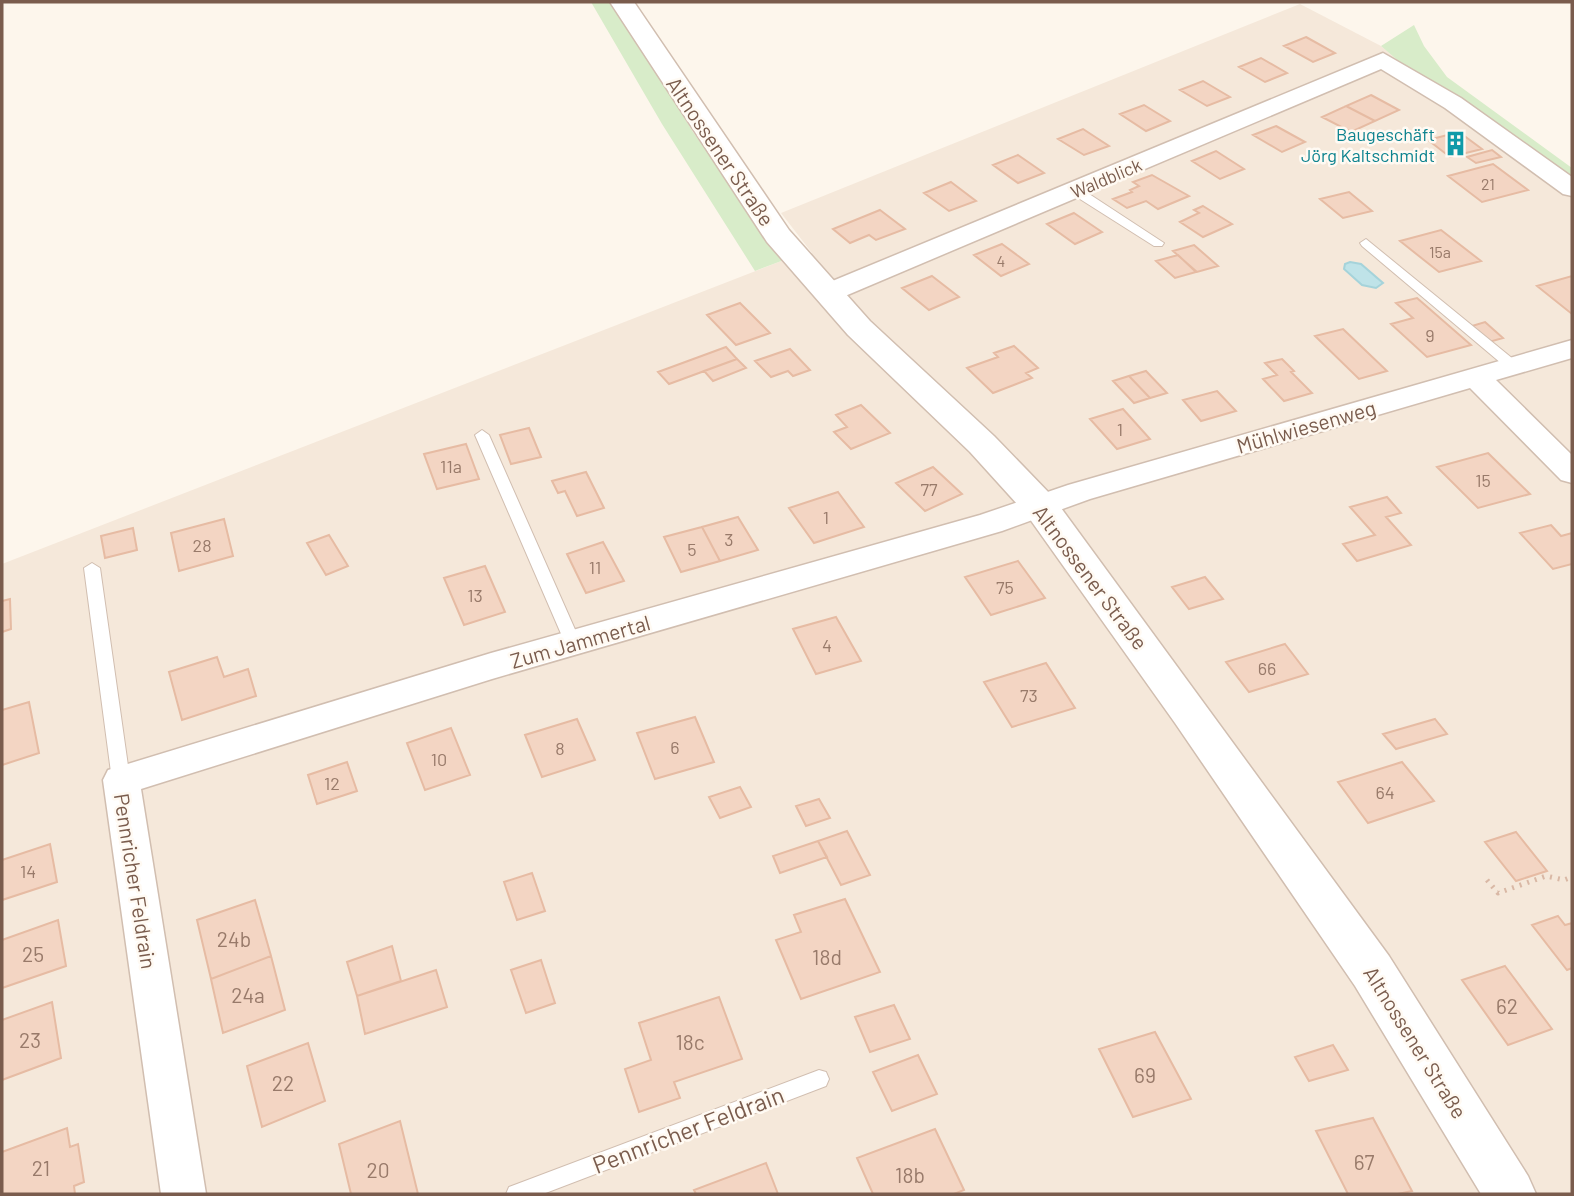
<svg xmlns="http://www.w3.org/2000/svg" width="1574" height="1196" viewBox="0 0 1574 1196" font-family="Barlow,sans-serif">
<style>
.residential{fill:#f5e8da}
.green{fill:#d8ecc9}
.water{fill:#bfe3e8;stroke:#a5d3da;stroke-width:2}
.building{fill:#f3d5c3;stroke:#e6bba3;stroke-width:2}
.lines{fill:none;stroke-linecap:round;stroke-linejoin:round}
.service-casing{stroke:#d1beb0;stroke-width:2}
.minor-casing{stroke:#d1beb0;stroke-width:3}
.tertiary-casing{stroke:#d1beb0;stroke-width:3}
.path{stroke:#d9b8a5;stroke-width:5;stroke-dasharray:2 6;stroke-linecap:butt}
.service{fill:#fff;fill-rule:evenodd}
.minor{fill:#fff;fill-rule:evenodd}
.tertiary{fill:#fff;fill-rule:evenodd}
.labels{text-anchor:middle;dominant-baseline:central;stroke-width:5;stroke-linejoin:round;paint-order:stroke}
.far-number-label{font-size:16px;fill:#987a6a}
.far-culture-label{font-size:18px;fill:#0d838f;stroke:#fffaf3;text-anchor:end}
.far-street-label{font-size:18px;fill:#7a5c4d;stroke:#fffaf3}
.number-label{font-size:18px;fill:#987a6a}
.street-label{font-size:21px;fill:#7a5c4d;stroke:#fffaf3}
.near-number-label{font-size:21px;fill:#987a6a}
.near-street-label{font-size:24px;fill:#7a5c4d;stroke:#fffaf3}
</style>
<rect width="100%" height="100%" fill="#fdf6ec"/>
<path class="residential" d="M1300 4 1381 46 1410 71 1456 99 1572 183V1194H2V564L784 260 812 253 781 213Z"/>
<path class="green" d="M591 2H613L693 132 784 260 755 271 662 124Z
M1414 25 1424 46 1447 77 1572 168V183L1456 99 1410 71 1381 46Z"/>
<path class="water" d="M1350 262 1361 264 1383 283 1376 288 1362 285 1344 269 1345 264Z"/>
<path class="building" d="M1306 37 1335 53 1313 62 1284 46Z
M1261 58 1287 73 1265 82 1239 67Z
M1203 81 1230 97 1207 106 1180 90Z
M1371 95 1399 110 1375 121 1346 106Z
M1144 105 1170 121 1146 131 1120 114Z
M1346 106 1375 121 1351 132 1322 117Z
M1276 126 1305 142 1282 152 1253 135Z
M1083 129 1109 146 1084 155 1058 139Z
M1459 132 1482 149 1450 157 1428 140Z
M1492 150 1501 157 1476 163 1467 157Z
M1216 151 1244 169 1220 179 1192 161Z
M1018 155 1044 173 1018 183 993 165Z
M1493 164 1528 190 1482 202 1448 176Z
M1152 175 1189 196 1158 209 1146 201 1127 208 1113 199 1132 192 1130 190 1139 186 1133 182Z
M951 182 976 201 949 211 924 193Z
M1349 192 1372 211 1343 218 1320 199Z
M1203 206 1232 224 1203 237 1180 222 1199 213 1194 210Z
M880 210 905 229 876 240 869 235 850 243 833 229Z
M1074 213 1102 232 1075 244 1047 224Z
M1441 230 1481 261 1439 272 1400 241Z
M1002 244 1029 264 1001 276 974 255Z
M1194 245 1218 266 1197 272 1173 251Z
M1178 255 1196 272 1175 278 1156 261Z
M932 276 959 297 929 310 902 288Z
M1572 276V314L1537 286Z
M1417 298 1471 345 1427 357 1391 324 1413 318 1396 303Z
M740 303 770 333 736 345 707 315Z
M1485 322 1503 338 1489 342 1472 326Z
M1343 329 1387 371 1359 379 1315 336Z
M1014 346 1038 368 1026 373 1032 378 993 393 967 368 998 357 994 353Z
M726 347 737 359 669 384 658 372Z
M790 349 810 370 793 376 788 371 771 377 755 361Z
M737 359 746 368 713 381 704 371Z
M1282 359 1294 371 1291 372 1312 393 1284 401 1263 379 1277 375 1265 363Z
M1146 371 1167 393 1150 398 1129 376Z
M1129 376 1150 398 1134 403 1113 381Z
M1217 391 1236 411 1201 421 1183 400Z
M861 405 890 433 851 449 834 432 847 427 836 415Z
M1123 409 1150 439 1117 449 1090 419Z
M529 428 541 457 511 464 500 435Z
M466 444 479 479 437 489 424 454Z
M1488 453 1530 494 1478 508 1437 467Z
M933 467 962 494 925 511 896 483Z
M586 472 604 508 577 516 565 491 558 493 552 481Z
M838 492 864 527 814 543 789 508Z
M1387 497 1401 513 1386 517 1411 545 1357 561 1343 544 1375 535 1350 507Z
M738 517 758 550 720 561 702 527Z
M224 519 233 556 179 571 171 533Z
M1551 525 1561 536 1572 533V564L1553 569 1520 533Z
M702 527 720 561 681 572 664 537Z
M133 528 137 550 105 558 101 536Z
M329 535 348 566 326 575 307 543Z
M603 542 624 581 586 593 567 554Z
M1018 561 1045 598 991 615 965 577Z
M485 566 505 612 464 625 444 578Z
M1205 577 1223 599 1189 609 1172 587Z
M10 599 11 629 2 632V601Z
M836 617 861 661 816 674 793 629Z
M1285 644 1308 674 1249 692 1226 662Z
M217 657 224 677 248 669 256 696 182 720 169 672Z
M1046 663 1075 708 1012 727 984 682Z
M29 702 39 753 2 765V710Z
M695 717 714 762 655 779 637 733Z
M577 719 595 760 542 777 525 735Z
M1435 719 1447 734 1396 749 1383 734Z
M451 728 470 775 425 790 407 743Z
M347 762 357 791 317 804 308 775Z
M1402 762 1434 801 1368 823 1338 782Z
M740 787 751 807 720 818 709 797Z
M819 799 830 818 806 826 796 806Z
M847 831 870 875 841 885 818 841Z
M1516 832 1547 871 1516 881 1485 842Z
M818 841 827 857 780 873 773 856Z
M50 844 57 882 2 900V860Z
M532 873 545 911 517 920 504 882Z
M845 899 880 972 801 999 776 940 801 932 794 915Z
M255 900 271 956 211 979 197 920Z
M1558 916 1565 925 1572 923V968L1567 970 1532 925Z
M58 920 66 966 2 988V940Z
M392 946 401 981 357 996 347 962Z
M271 956 285 1010 223 1033 211 979Z
M541 960 555 1003 526 1013 511 970Z
M1505 966 1552 1029 1508 1045 1462 980Z
M436 970 447 1007 365 1034 357 996Z
M719 997 742 1059 674 1082 680 1098 639 1112 625 1069 651 1060 639 1023Z
M52 1002 61 1058 2 1080V1020Z
M894 1005 910 1039 870 1052 855 1017Z
M1155 1032 1191 1099 1133 1117 1099 1049Z
M308 1043 325 1101 262 1127 247 1066Z
M1333 1045 1348 1070 1309 1081 1295 1057Z
M918 1055 937 1094 892 1111 873 1072Z
M1373 1118 1412 1191 1398 1194H1348L1316 1131Z
M400 1121 418 1194H351L339 1144Z
M67 1128 70 1147 78 1144 84 1182 74 1186 75 1194H2V1152Z
M935 1129 964 1190 954 1194H873L857 1158Z
M766 1163 778 1194H696L694 1190Z"/>
<g class="lines">
<defs>
<path id="service" d="M1076 187 1080 188 1164 243 1162 246H1154L1072 194V188Z
M1366 239 1518 363 1520 366 1518 369H1508L1362 246 1360 243Z
M482 430 489 435 581 643 579 647H567L565 643 475 435Z
M92 563 100 568 130 780 127 785 121 787 115 785 112 780 84 568Z
M819 1070 826 1072 829 1079 826 1086 543 1194H506L509 1187 517 1184Z"/>
<path id="minor" d="M1383 53 1461 98 1572 177V196L1563 194 1445 108 1381 69 838 299H818L814 293 818 287Z
M1572 340V358L1496 380 1572 455V483L1561 480 1470 388 1090 499 1002 531 492 679 141 789 206 1194H161L103 780 108 770 491 653 980 515 1068 485Z"/>
<path id="tertiary" d="M610 2H634L789 230 870 321 994 436 1053 497 1389 956 1528 1176 1536 1194H1481L1355 986 1175 723 1027 515 970 452 848 335 767 242Z"/>
</defs>
<use href="#service" class="service-casing"/>
<use href="#minor" class="minor-casing"/>
<use href="#tertiary" class="tertiary-casing"/>
<path class="path" d="M1487 880 1498 893 1546 876 1564 880 1572 877"/>
<use href="#service" class="service"/>
<use href="#minor" class="minor"/>
<use href="#tertiary" class="tertiary"/>
</g>
<defs>
<symbol id="building-bare" viewBox="-9 -9 18 18"><path d="M-4-6H4V6H1V3H-1V6H-4ZM-2.5-4.3h1.7v1.8h-1.7ZM.8-4.3h1.7v1.8H.8ZM-2.5-1h1.7V.8h-1.7ZM.8-1h1.7V.8H.8Z" fill="#0f9aa8" stroke="#fffaf3" stroke-width="2.5" paint-order="stroke"/></symbol>
</defs>
<g fill-rule="evenodd">
<use href="#building-bare" x="1438" y="126" width="35" height="35"/>
</g>
<g class="labels">
<g class="far-number-label">
<text x="1488" y="183">21</text>
<text x="1440" y="251">15a</text>
<text x="1001" y="260">4</text>
</g>
<g class="far-culture-label">
<text x="1435" y="134">Baugeschäft<tspan x="1435" dy="21">Jörg Kaltschmidt</tspan></text>
</g>
<g class="far-street-label">
<text transform="translate(1106 178) rotate(-23)">Waldblick</text>
</g>
<g class="number-label">
<text x="1430" y="335">9</text>
<text x="1120" y="429">1</text>
<text x="451" y="466">11a</text>
<text x="1483" y="480">15</text>
<text x="929" y="489">77</text>
<text x="826" y="517">1</text>
<text x="729" y="539">3</text>
<text x="202" y="545">28</text>
<text x="692" y="549">5</text>
<text x="595" y="567">11</text>
<text x="1005" y="587">75</text>
<text x="475" y="595">13</text>
<text x="827" y="645">4</text>
<text x="1267" y="668">66</text>
<text x="1029" y="695">73</text>
<text x="675" y="747">6</text>
<text x="560" y="748">8</text>
<text x="439" y="759">10</text>
<text x="332" y="783">12</text>
<text x="1385" y="792">64</text>
<text x="28" y="871">14</text>
</g>
<g class="street-label">
<text transform="translate(721 151) rotate(56)">Altnossener Straße</text>
<text transform="translate(1306 426) rotate(-16)">Mühlwiesenweg</text>
<text transform="translate(1091 577) rotate(53)">Altnossener Straße</text>
<text transform="translate(580 641) rotate(-16)">Zum Jammertal</text>
<text transform="translate(136 881) rotate(81)">Pennricher Feldrain</text>
<text transform="translate(1416 1042) rotate(58)">Altnossener Straße</text>
</g>
<g class="near-number-label">
<text x="234" y="938">24b</text>
<text x="33" y="953">25</text>
<text x="827" y="956">18d</text>
<text x="248" y="994">24a</text>
<text x="1507" y="1005">62</text>
<text x="30" y="1039">23</text>
<text x="690" y="1041">18c</text>
<text x="1145" y="1074">69</text>
<text x="283" y="1082">22</text>
<text x="1364" y="1161">67</text>
<text x="41" y="1167">21</text>
<text x="378" y="1169">20</text>
<text x="910" y="1174">18b</text>
</g>
<g class="near-street-label">
<text transform="translate(688 1129) rotate(-21)">Pennricher Feldrain</text>
</g>
</g>
<rect width="1574" height="1196" fill="none" stroke="#7a5c4d" stroke-width="7"/>
</svg>
